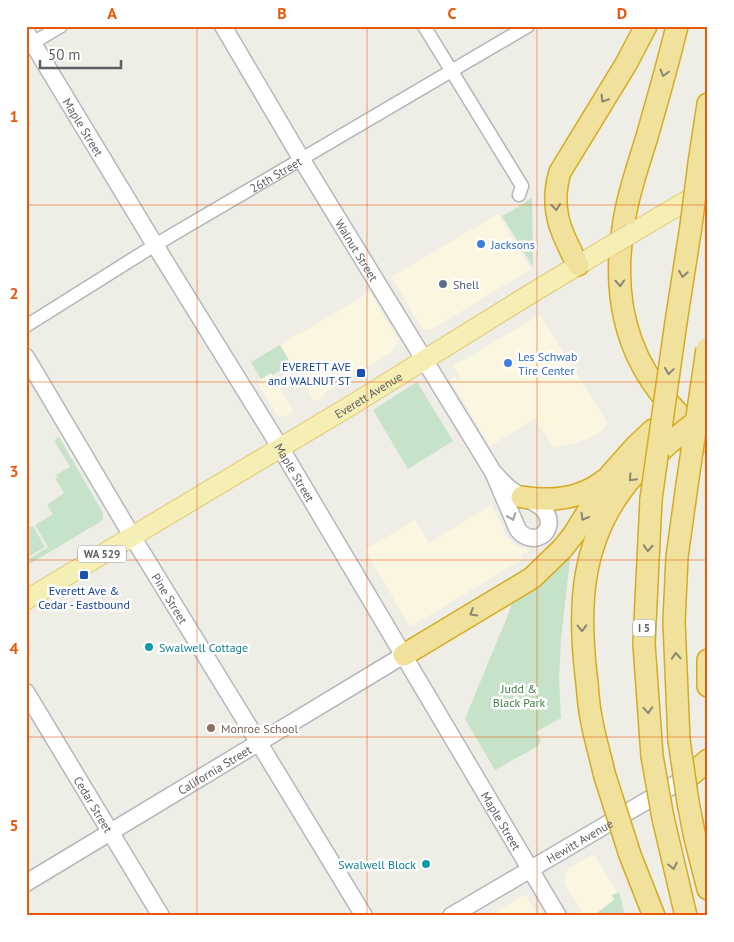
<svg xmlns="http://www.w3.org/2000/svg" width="734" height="942" viewBox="0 0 734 942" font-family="'PT Sans',sans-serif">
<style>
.commercial{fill:#faf6e0}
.green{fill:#c6e2c8}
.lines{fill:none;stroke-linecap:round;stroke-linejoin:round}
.street-casing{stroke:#b3b5b9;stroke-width:15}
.secondary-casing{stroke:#b5b7bb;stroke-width:19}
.primary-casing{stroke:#e0c86e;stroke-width:21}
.highway-casing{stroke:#d7ab1e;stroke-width:24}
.street{stroke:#fff;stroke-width:12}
.secondary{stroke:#fff;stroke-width:16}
.primary{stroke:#f5efb5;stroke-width:19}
.highway{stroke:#f0e19c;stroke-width:21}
.primary-bridge-casing{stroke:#e0c86e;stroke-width:21;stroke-linecap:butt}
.highway-bridge-casing{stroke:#d7ab1e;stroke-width:24;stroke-linecap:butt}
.primary-bridge{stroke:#f5efb5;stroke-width:19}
.highway-bridge{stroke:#f0e19c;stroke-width:21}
.oneway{stroke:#8a8775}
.oneway2{stroke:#9ea0a2}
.grid{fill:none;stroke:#e8590c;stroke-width:1;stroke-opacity:0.55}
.shop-dot{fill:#3f7fe0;stroke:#fff;stroke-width:2}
.service-dot{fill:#5c6f8a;stroke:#fff;stroke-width:2}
.transit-dot{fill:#1a4fb4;stroke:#fff;stroke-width:2}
.culture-dot{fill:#0f9aa8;stroke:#fff;stroke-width:2}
.education-dot{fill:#8d6e63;stroke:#fff;stroke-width:2}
.labels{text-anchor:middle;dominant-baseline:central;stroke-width:5;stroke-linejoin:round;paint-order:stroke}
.shield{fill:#fff;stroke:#8e9092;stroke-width:1}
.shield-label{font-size:11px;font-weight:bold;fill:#5e6064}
.street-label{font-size:12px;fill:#5e6064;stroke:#fff}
.shop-label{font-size:12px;fill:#366cbe;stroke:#fff;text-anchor:start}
.service-label{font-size:12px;fill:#4e5e75;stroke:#fff;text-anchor:start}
.transit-label{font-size:12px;fill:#164399;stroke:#fff;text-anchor:end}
.culture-label{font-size:12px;fill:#0d838f;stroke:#fff;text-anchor:start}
.park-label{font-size:12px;fill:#418049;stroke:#fff}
.education-label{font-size:12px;fill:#785e54;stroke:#fff;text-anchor:start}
.neatline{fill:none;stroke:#e8590c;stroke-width:2}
.grid-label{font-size:16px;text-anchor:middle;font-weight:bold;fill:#e8590c}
</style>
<rect width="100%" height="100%" fill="#eeede6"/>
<path class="commercial" d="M498 214 531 269 431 330 424 329 422 328 391 277Z
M370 292 400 343 394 347 392 352 324 393 325 396 315 402 280 345 297 334 298 335Z
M540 315 608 423 599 433 580 442 554 448 535 419 490 446 450 379 455 376 458 381 461 380 453 366Z
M271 373 294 411 283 418 281 415 278 417 257 383 260 381 259 380Z
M491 505 502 524 504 531 507 538 516 545 528 548 527 552 521 555 523 559 412 626 409 625 365 550 415 520 429 543Z
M594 854 618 893 612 895 615 899 593 916H584L564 883 567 869Z
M525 894 538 916H490L492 915Z"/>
<path class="green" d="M531 198H532L533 267 502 216 520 206Z
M280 345 291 364 272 375 271 373 261 379 251 362Z
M417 382 453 441 408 469 373 410Z
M59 437 103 513V518L100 522 26 566V561L48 547 35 525 53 514 47 505 64 493 55 478 58 477 56 475 70 467 55 442 56 438Z
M33 526 45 547 26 558V529Z
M571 550 561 639 559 677 561 718 536 732 541 741 538 746 495 770 465 719 508 615 514 598Z
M619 892 625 916H593L614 900 612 895Z"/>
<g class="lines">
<defs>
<g id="street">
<path d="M424 26 522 186 519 195"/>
<path d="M26 47 61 26"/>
<path id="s1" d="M26 326 155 245 528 26"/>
</g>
<g id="secondary">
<path id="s2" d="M223 26 302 160 493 472 518 530C532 547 555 534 547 515 542 502 523 499 513 491 505 486 499 478 493 472"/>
<path id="s3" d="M26 32 155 245 280 447 558 916"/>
<path id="s4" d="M26 357 132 536 259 743 364 916"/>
<path id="s5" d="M26 692 161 916"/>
<path id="s6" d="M26 883 404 655"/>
<path id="s7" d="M451 916 694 773"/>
</g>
<g id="primary">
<path d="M632 233 708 188"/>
<path id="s8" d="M26 600 355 403 527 296 610 246"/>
</g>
<path id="highway" d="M677 26C668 64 657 102 646 140 637 169 627 198 623 228 613 291 624 352 667 401 680 416 692 429 708 441
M699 163 708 104
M578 265C561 233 549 209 560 172L626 64 646 26
M676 322 691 226
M522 497C552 502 582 499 606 479
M651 499 644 644 652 756
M404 655 532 578 562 549 574 534 610 475 635 447 653 430
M708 660V686
M679 740 674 622 677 557 687 485
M604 773C600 754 594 736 591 717 588 703 588 689 586 675 578 605 581 541 627 483 638 469 653 458 666 446
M692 774 708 760
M688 802 695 838 708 889
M663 818 686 916
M630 855 654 916"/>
</defs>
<use href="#street" class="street-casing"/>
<use href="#secondary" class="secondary-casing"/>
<use href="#primary" class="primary-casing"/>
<use href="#highway" class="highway-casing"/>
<use href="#street" class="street"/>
<use href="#secondary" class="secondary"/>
<use href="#primary" class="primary"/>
<use href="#highway" class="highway"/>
<defs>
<path id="primary-bridge" d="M610 246 632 233"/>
<path id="highway-bridge" d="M691 226 699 163
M668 444 702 417
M687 485 707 349
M651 499 676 322
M679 740 688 802
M652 756 663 818
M604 773 630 855"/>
</defs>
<use href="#primary-bridge" class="primary-bridge-casing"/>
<use href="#highway-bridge" class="highway-bridge-casing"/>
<use href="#primary-bridge" class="primary-bridge"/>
<use href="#highway-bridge" class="highway-bridge"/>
</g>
<defs><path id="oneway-chevron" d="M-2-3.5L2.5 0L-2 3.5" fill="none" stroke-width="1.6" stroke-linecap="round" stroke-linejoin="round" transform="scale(1.25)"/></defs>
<g class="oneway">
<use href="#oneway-chevron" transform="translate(664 73) rotate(106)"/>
<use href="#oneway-chevron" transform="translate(604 99) rotate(122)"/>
<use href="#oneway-chevron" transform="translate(556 207) rotate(83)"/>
<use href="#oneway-chevron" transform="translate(683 274) rotate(99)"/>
<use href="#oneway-chevron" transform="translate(620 283) rotate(87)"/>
<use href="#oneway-chevron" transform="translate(669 371) rotate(98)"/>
<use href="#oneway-chevron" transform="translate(632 478) rotate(133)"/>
<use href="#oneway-chevron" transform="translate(584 517) rotate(120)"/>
<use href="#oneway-chevron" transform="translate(648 548) rotate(93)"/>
<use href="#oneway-chevron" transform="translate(473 613) rotate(149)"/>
<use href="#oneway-chevron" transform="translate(582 628) rotate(89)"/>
<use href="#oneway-chevron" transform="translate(676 656) rotate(-93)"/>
<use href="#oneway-chevron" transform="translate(648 710) rotate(86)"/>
<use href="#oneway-chevron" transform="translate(673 866) rotate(77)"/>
</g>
<use class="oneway2" href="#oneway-chevron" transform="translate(512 517) rotate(71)"/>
<path class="grid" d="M197 26V916M367 26V916M537 26V916M26 205H708M26 382H708M26 560H708M26 737H708"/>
<g class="shop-dot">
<circle cx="481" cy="244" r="5"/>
<circle cx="508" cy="363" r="5"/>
</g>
<circle class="service-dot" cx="443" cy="284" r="5"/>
<g class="transit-dot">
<rect x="356" y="368" width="10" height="10" rx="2.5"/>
<rect x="79" y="570" width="10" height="10" rx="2.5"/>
</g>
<g class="culture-dot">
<circle cx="149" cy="647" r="5"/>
<circle cx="426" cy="864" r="5"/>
</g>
<circle class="education-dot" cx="211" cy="728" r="5"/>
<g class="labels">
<g class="shield">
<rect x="78" y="545.5" width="48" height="17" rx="4"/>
<rect x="633" y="619.5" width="22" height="17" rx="4"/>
</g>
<g class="shield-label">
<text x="102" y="554">WA 529</text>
<text x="644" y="628">I 5</text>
</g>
<g class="street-label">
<text stroke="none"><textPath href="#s3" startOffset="111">Maple Street</textPath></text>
<text stroke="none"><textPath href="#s1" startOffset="292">26th Street</textPath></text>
<text stroke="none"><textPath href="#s2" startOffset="261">Walnut Street</textPath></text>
<text stroke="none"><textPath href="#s8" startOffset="399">Everett Avenue</textPath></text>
<text stroke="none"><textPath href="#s3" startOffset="516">Maple Street</textPath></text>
<text stroke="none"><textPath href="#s4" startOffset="281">Pine Street</textPath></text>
<text stroke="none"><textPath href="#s6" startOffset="220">California Street</textPath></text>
<text stroke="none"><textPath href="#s5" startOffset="131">Cedar Street</textPath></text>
<text stroke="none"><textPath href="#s3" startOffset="921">Maple Street</textPath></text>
<text stroke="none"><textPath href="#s7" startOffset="149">Hewitt Avenue</textPath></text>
</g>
<g class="shop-label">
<text x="491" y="244">Jacksons</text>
<text x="518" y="356">Les Schwab<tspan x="518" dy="14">Tire Center</tspan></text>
</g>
<g class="service-label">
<text x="453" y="284">Shell</text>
</g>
<g class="transit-label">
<text x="351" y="366">EVERETT AVE<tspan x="351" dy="14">and WALNUT ST</tspan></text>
<text x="84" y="590" text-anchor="middle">Everett Ave &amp;<tspan x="84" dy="14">Cedar - Eastbound</tspan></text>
</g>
<g class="culture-label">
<text x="159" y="647">Swalwell Cottage</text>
<text x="416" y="864" text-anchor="end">Swalwell Block</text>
</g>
<g class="park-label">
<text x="519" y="688">Judd &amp;<tspan x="519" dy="14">Black Park</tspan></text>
</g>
<g class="education-label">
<text x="221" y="728">Monroe School</text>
</g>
</g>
<rect width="734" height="942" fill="none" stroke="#ffffff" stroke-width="55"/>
<path d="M40 60v8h81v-8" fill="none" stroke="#5e6064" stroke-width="2.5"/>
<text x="48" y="60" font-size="15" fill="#5e6064" stroke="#ffffff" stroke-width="4" paint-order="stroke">50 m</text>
<rect x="28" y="28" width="678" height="886" class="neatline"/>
<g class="grid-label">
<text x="112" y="19">A</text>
<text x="282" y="19">B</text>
<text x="452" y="19">C</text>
<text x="622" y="19">D</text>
<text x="14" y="122">1</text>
<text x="14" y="299">2</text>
<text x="14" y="477">3</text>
<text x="14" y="654">4</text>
<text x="14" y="831">5</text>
</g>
</svg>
